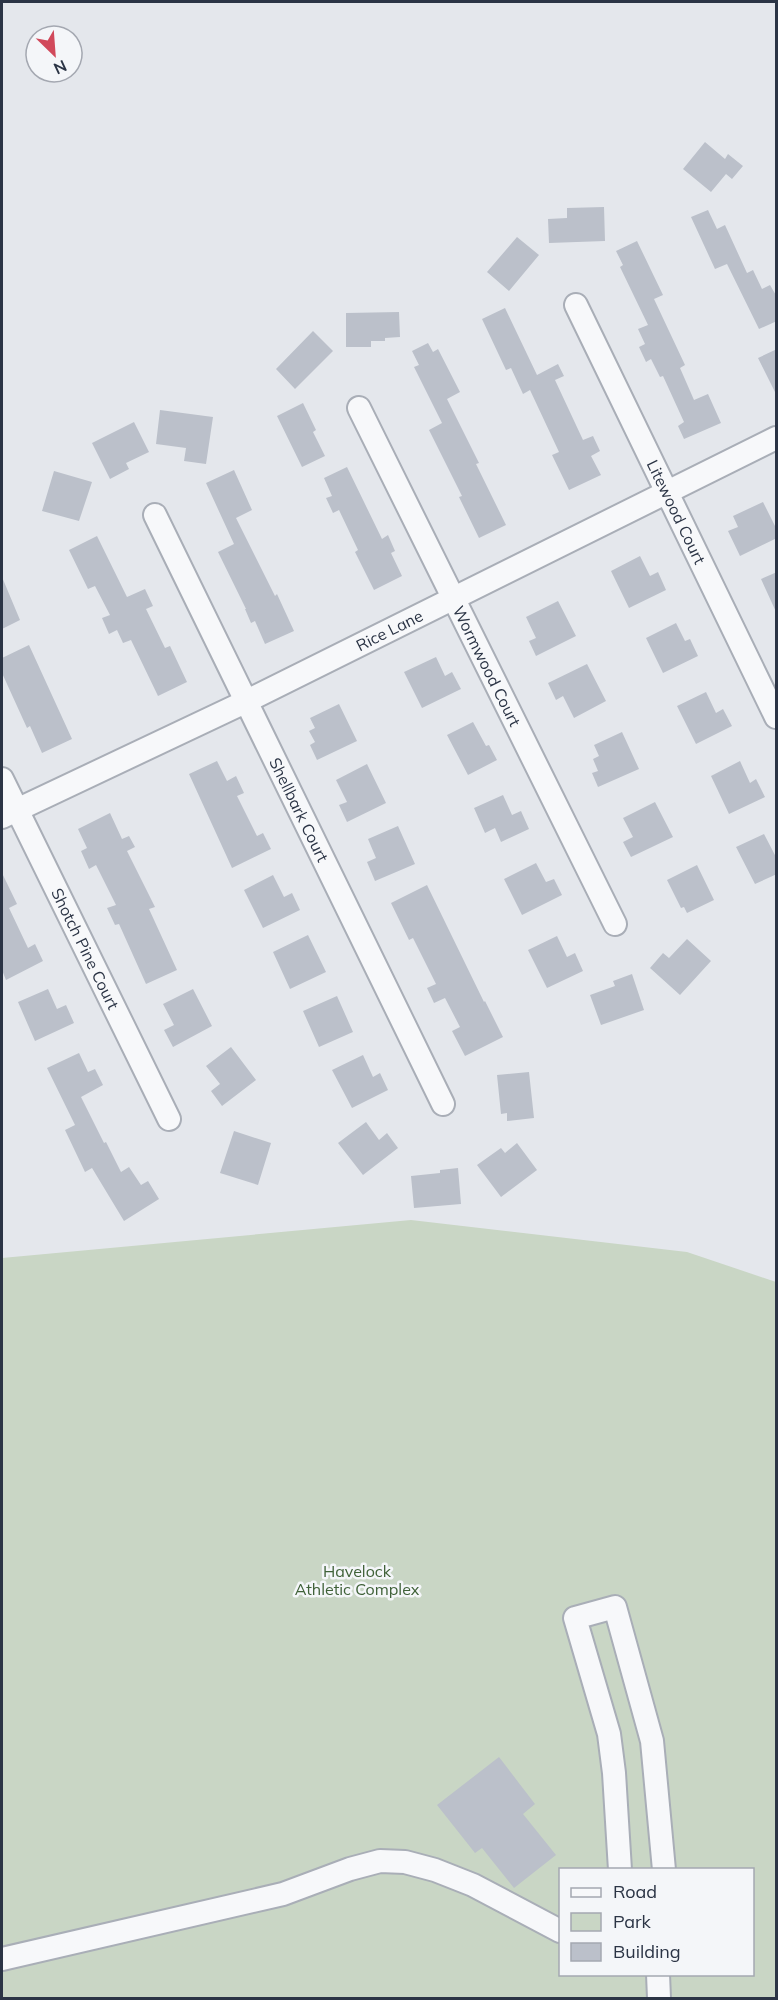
<svg xmlns="http://www.w3.org/2000/svg" width="778" height="2000" viewBox="0 0 778 2000" font-family="Mulish,sans-serif">
<style>
.green{fill:#c9d6c5;fill-rule:evenodd}
.building{fill:#bbc0ca}
.lines{fill:none;stroke-linecap:round;stroke-linejoin:round}
.minor-casing{stroke:#a9aeb7;stroke-width:26}
.minor{stroke:#f7f8fa;stroke-width:22}
.labels{text-anchor:middle;dominant-baseline:central;stroke-width:5;stroke-linejoin:round;paint-order:stroke}
.street-label{font-size:16px;fill:#2b3445;stroke:#f4f6f9}
.park-label{font-size:16px;fill:#3f6138;stroke:#f4f6f9}
</style>
<rect width="100%" height="100%" fill="#e4e7ec"/>
<path class="green" d="M411 1220 687 1252 776 1282V1998H2V1258ZM560 1870H752V1974H560Z"/>
<path class="building" d="M705 142 725 159 728 154 743 166 732 179 726 174 711 192 683 169Z
M604 207 605 241 549 243 548 219 567 218V208Z
M708 210 717 229 725 225 747 273 753 270 762 289 770 285 777 297V321L759 329 727 264 715 269 691 217Z
M517 237 539 255 509 291 487 272Z
M637 241 663 295 654 299 685 365 680 368 694 400 708 394 721 423 684 439 678 426 684 422 663 376 660 377 651 359 646 362 639 347 645 344 638 329 648 325 620 267 623 265 616 251Z
M505 308 537 375 558 364 564 376 555 380 583 440 593 436 600 451 591 456 601 475 569 490 552 455 559 452 530 390 523 394 511 368 506 370 482 319Z
M399 312 400 337 385 338V341H371V347H346V313Z
M313 331 333 351 295 389 276 369Z
M428 343 433 352 438 349 460 392 447 399 479 463 476 464 506 525 479 538 459 497 462 496 429 430 442 423 414 367 419 365 412 351Z
M777 349V396L758 358Z
M303 403 316 430 313 432 325 456 302 467 277 416Z
M160 410 213 417 206 464 184 461 186 448 156 444Z
M134 422 149 452 126 463 129 469 110 479 92 443Z
M347 467 382 539 388 535 395 551 391 553 402 576 374 590 355 552 358 550 339 510 333 513 326 498 332 496 324 478Z
M234 470 252 510 236 518 275 596 277 594 294 631 265 644 255 621 251 623 245 609H246L218 552 234 544 206 483Z
M54 471 92 482 79 521 42 511Z
M763 502 777 530V538L740 556 728 531 738 527 733 516Z
M97 536 127 597 145 589 153 606 146 609 165 648 170 646 187 682 158 696 131 640 123 643 117 630 109 634 102 618 110 615 95 586 88 589 69 550Z
M640 556 650 576 658 572 666 590 629 608 611 571Z
M777 572V614L761 579Z
M2 577 20 620 2 629Z
M558 601 576 636 536 656 529 641 536 638 526 617Z
M676 623 685 641 690 639 698 656 663 673 646 638Z
M29 645 72 739 42 753 30 726 27 728 2 673V658Z
M436 657 445 676 452 672 461 689 422 708 404 672Z
M587 664 606 701 574 718 563 696 556 700 548 683Z
M706 692 716 713 723 709 732 726 696 744 677 706Z
M339 704 357 741 317 760 310 745 315 742 309 731 315 728 310 718Z
M473 722 486 746 489 745 497 760 468 775 447 735Z
M622 732 639 769 598 787 592 773 598 771 593 759 599 756 594 745Z
M217 761 227 781 236 776 244 793 237 796 257 836 263 833 271 849 232 868 189 774Z
M740 761 750 783 756 779 765 797 729 814 711 776Z
M367 764 386 803 347 822 339 805 347 802 336 780Z
M503 795 512 815 521 811 529 829 501 842 495 828 485 833 474 808Z
M655 802 673 837 631 857 623 842 633 837 623 818Z
M110 813 122 839 129 836 135 847 127 851 155 907 149 909 177 970 146 984 119 924 115 925 107 908 116 905 96 865 89 869 81 851 87 848 78 829Z
M398 826 415 864 375 881 367 862 376 858 368 839Z
M764 834 777 859V874L755 884 736 847Z
M536 863 546 882 554 879 562 895 522 915 504 879Z
M697 865 714 900 687 913 684 907 681 908 667 880Z
M2 873 17 904 9 908 28 948 35 944 43 961 6 980 2 970Z
M273 875 284 897 292 893 300 910 263 928 244 890Z
M427 885 484 1002 485 1001 503 1037 465 1056 452 1031 460 1027 445 998 434 1003 427 988 436 984 413 938 409 940 391 903Z
M308 935 326 972 290 989 273 952Z
M557 936 567 957 575 953 583 971 547 988 528 950Z
M687 939 711 961 680 995 650 968 663 953 669 958Z
M632 974 644 1010 601 1025 590 995 615 986 613 981Z
M48 989 57 1009 66 1005 74 1023 35 1041 18 1002Z
M193 989 212 1026 173 1047 164 1030 174 1025 163 1004Z
M337 996 353 1032 319 1047 303 1011Z
M231 1047 256 1080 222 1106 211 1091 220 1084 206 1066Z
M79 1053 88 1072 95 1069 103 1085 81 1097 104 1143 106 1142 121 1172 129 1167 141 1185 148 1181 159 1199 124 1221 92 1168 85 1172 65 1130 75 1125 47 1068Z
M363 1055 373 1077 380 1073 388 1090 352 1108 332 1070Z
M529 1072 534 1118 507 1121V1113L501 1114 497 1075Z
M366 1122 379 1140 387 1133 398 1148 363 1175 338 1143Z
M234 1131 271 1143 258 1185 220 1173Z
M517 1143 537 1170 501 1197 477 1165 501 1148 505 1153Z
M458 1168 461 1204 414 1208 411 1176 440 1173V1170Z
M499 1757 535 1804 523 1814 556 1855 514 1888 482 1848 475 1853 437 1805Z"/>
<g class="lines">
<defs>
<g id="minor">
<path id="s1" d="M576 305 776 717"/>
<path id="s2" d="M359 408 615 924"/>
<path id="s3" d="M155 515 443 1104"/>
<path id="s4" d="M2 779 169 1119"/>
<path id="s5" d="M2 817 245 702 776 438"/>
<path d="M620 1870 614 1773 609 1734 575 1618 615 1607 652 1741 664 1870"/>
<path d="M2 1959 283 1894 350 1869 380 1861 405 1862 435 1870 473 1885 560 1931"/>
<path d="M658 1974 659 1998"/>
</g>
</defs>
<use href="#minor" class="minor-casing"/>
<use href="#minor" class="minor"/>
</g>
<g class="labels">
<g class="street-label">
<text stroke="none"><textPath href="#s1" startOffset="230">Litewood Court</textPath></text>
<text stroke="none"><textPath href="#s5" startOffset="430">Rice Lane</textPath></text>
<text stroke="none"><textPath href="#s2" startOffset="288">Wormwood Court</textPath></text>
<text stroke="none"><textPath href="#s3" startOffset="328">Shellbark Court</textPath></text>
<text stroke="none"><textPath href="#s4" startOffset="189">Shotch Pine Court</textPath></text>
</g>
<g class="park-label">
<text x="357" y="1571">Havelock<tspan x="357" dy="18">Athletic Complex</tspan></text>
</g>
</g>
<rect width="778" height="2000" fill="none" stroke="#2b3445" stroke-width="6"/>
<rect x="559" y="1868" width="195" height="108" fill="#f4f6f9" stroke="#a4a8b1" stroke-width="1.5"/>
<rect x="571" y="1888" width="30" height="9" fill="#f7f8fa" stroke="#a4a8b1" stroke-width="1.5"/>
<text x="613" y="1898" font-size="18" fill="#2b3445">Road</text>
<rect x="571" y="1913" width="30" height="18" fill="#c9d6c5" stroke="#a4a8b1" stroke-width="1.5"/>
<text x="613" y="1928" font-size="18" fill="#2b3445">Park</text>
<rect x="571" y="1943" width="30" height="18" fill="#bbc0ca" stroke="#a4a8b1" stroke-width="1.5"/>
<text x="613" y="1958" font-size="18" fill="#2b3445">Building</text>
<g transform="translate(54 54) rotate(155)"><circle r="28" fill="#f4f6f9" stroke="#a4a8b1" stroke-width="1.5"/>
<path d="M0-4.5L10 22L0 15L-10 22Z" fill="#d1495b"/>
<text y="-9" font-size="16" font-weight="bold" text-anchor="middle" fill="#2b3445">N</text>
</g>
</svg>
